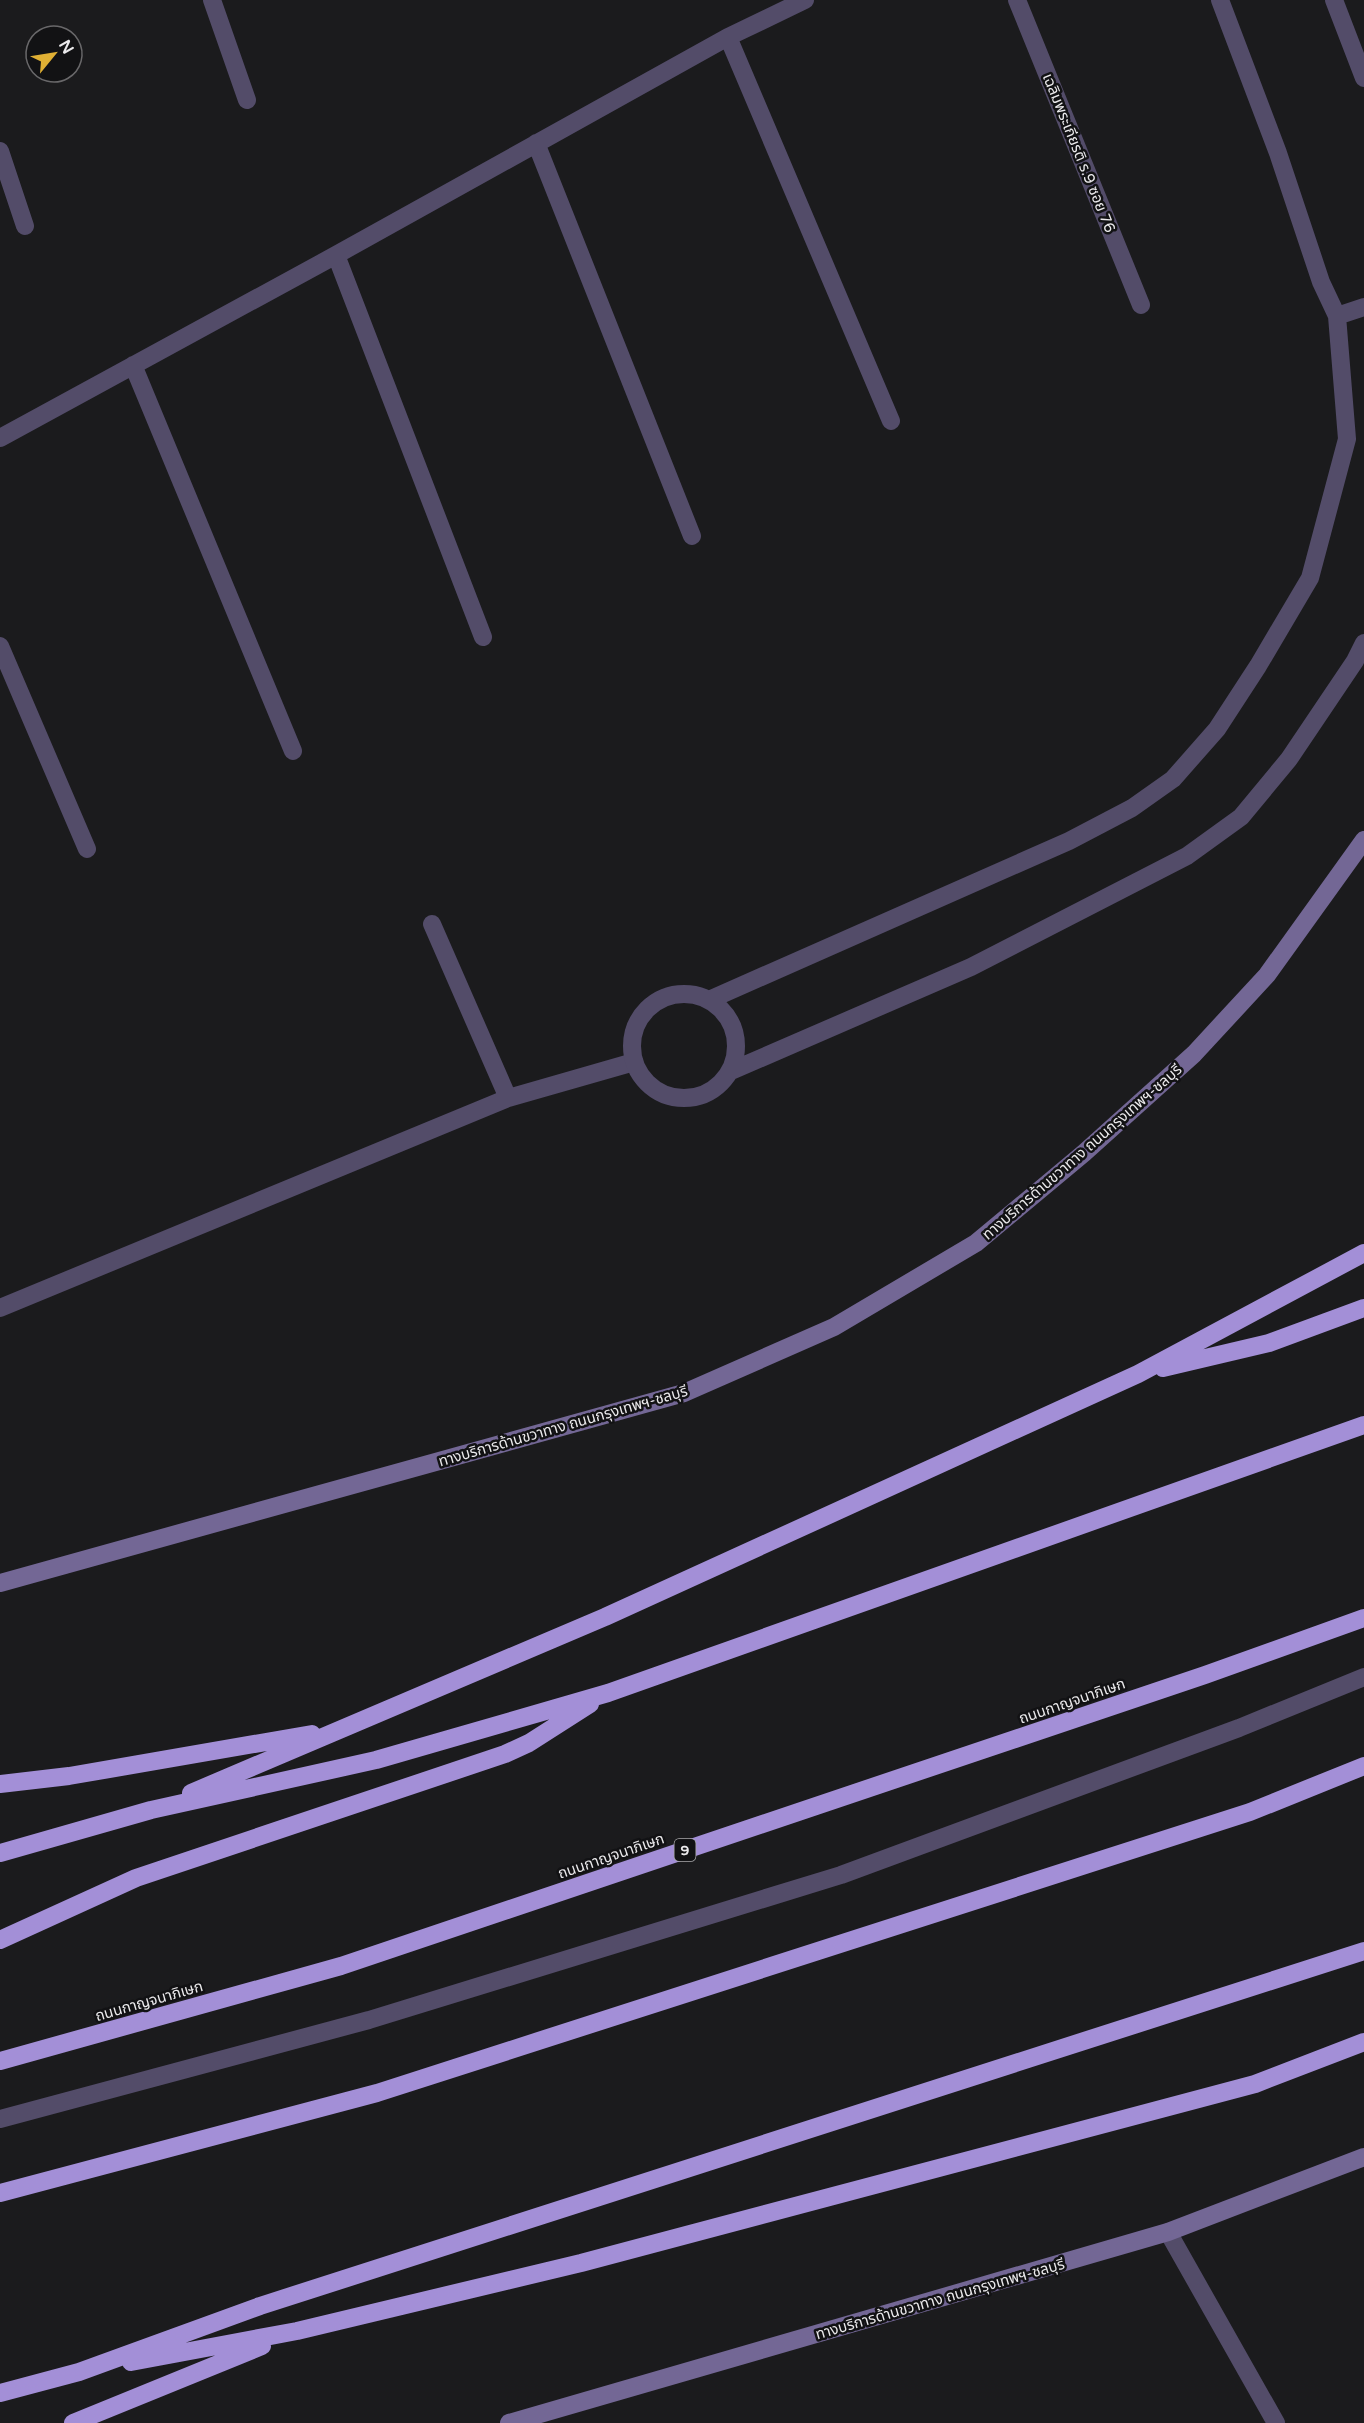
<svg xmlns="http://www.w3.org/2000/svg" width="1364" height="2423" viewBox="0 0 1364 2423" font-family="'Varela Round','Noto Sans Thai',sans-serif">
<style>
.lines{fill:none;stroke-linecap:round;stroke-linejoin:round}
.service{stroke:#534c69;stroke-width:18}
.minor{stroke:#534c69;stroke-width:18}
.secondary{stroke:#736795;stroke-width:18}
.motorway{stroke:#a38fd7;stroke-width:18}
.labels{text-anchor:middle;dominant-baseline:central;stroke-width:5;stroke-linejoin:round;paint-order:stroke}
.shield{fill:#121214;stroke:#aaa9ab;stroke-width:1.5}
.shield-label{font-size:14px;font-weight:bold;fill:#ebeaec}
.street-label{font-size:15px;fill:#ebeaec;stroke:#121214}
</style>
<rect width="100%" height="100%" fill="#1b1b1d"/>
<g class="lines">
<path class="service" d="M432 924 508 1098
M0 1308 508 1098 634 1062
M0 2119 369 2020 841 1875 1239 1728 1364 1677"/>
<path class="minor" d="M212 0 247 100
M1017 0 1141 305
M1334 0 1364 78
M728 37 891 421
M536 143 692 536
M0 151 25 226
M336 255 483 637
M1337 316 1364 307
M133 365 293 751
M0 438 336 255 728 37 805 0
M0 646 87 849
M632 1046a52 52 0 1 1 104 0a52 52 0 1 1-104 0Z
M709 1000 1069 841 1132 808 1173 779 1217 729 1258 666 1310 578 1347 439 1337 316 1321 282 1278 153 1220 0
M731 1071 971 967 1187 856 1241 817 1289 759 1355 661 1364 643
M1168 2232 1276 2423"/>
<path class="secondary" d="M0 1583 684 1393 834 1327 976 1243 1084 1153 1194 1054 1267 975 1364 840
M509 2423 1168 2232 1364 2157"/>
<path class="motorway" d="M1163 1368 1269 1343 1364 1308
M0 1784 69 1776 312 1734
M191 1793 605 1617 1138 1374 1364 1253
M0 1853 151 1810 376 1760 608 1693 1364 1425
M0 1940 136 1878 505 1754 529 1743 590 1704
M0 2061 341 1966 1205 1675 1364 1618
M0 2193 377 2093 1250 1812 1364 1766
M131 2362 297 2331 581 2263 1255 2084 1364 2042
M0 2393 79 2372 260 2306 1364 1951
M73 2423 262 2346"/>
</g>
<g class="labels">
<rect class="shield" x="674.5" y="1839" width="21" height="22" rx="4.5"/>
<g class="shield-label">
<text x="685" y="1850">9</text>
</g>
<g class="street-label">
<text transform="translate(1079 153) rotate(68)">เฉลิมพระเกียรติ ร.9 ซอย 76</text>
<text transform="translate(1082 1152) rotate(-41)">ทางบริการด้านขวาทาง ถนนกรุงเทพฯ-ชลบุรี</text>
<text transform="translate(563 1426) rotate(-16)">ทางบริการด้านขวาทาง ถนนกรุงเทพฯ-ชลบุรี</text>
<text transform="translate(1072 1701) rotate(-19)">ถนนกาญจนาภิเษก</text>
<text transform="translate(611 1856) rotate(-19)">ถนนกาญจนาภิเษก</text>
<text transform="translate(149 2001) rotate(-16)">ถนนกาญจนาภิเษก</text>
<text transform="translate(940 2299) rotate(-16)">ทางบริการด้านขวาทาง ถนนกรุงเทพฯ-ชลบุรี</text>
</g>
</g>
<g transform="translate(54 54) rotate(60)"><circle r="28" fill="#121214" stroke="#69686a" stroke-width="1.5"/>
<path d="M0-4.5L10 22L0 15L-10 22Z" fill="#e0b034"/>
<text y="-9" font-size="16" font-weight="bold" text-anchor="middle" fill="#ebeaec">N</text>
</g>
</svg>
